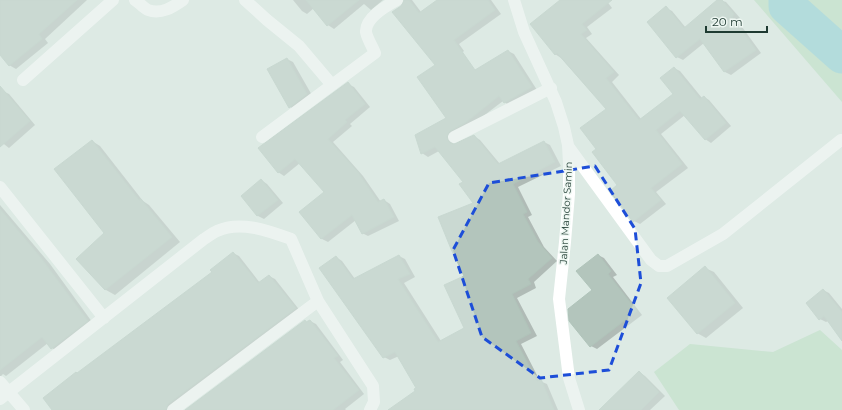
<svg xmlns="http://www.w3.org/2000/svg" width="842" height="410" viewBox="0 0 842 410" font-family="Montserrat,sans-serif">
<style>
.green{fill:#b5ddbc}
.shadow{fill:#0003}
.lines{fill:none;stroke-linecap:round;stroke-linejoin:round}
.river{stroke:#82ccd3;stroke-width:37}
.building{fill:#b3c5bc;stroke:#b0c4ba}
.street{stroke:#fff;stroke-width:12}
.marked{fill:none;stroke:#1d4ed8;stroke-width:3;stroke-dasharray:8 5;stroke-linejoin:round}
.labels{text-anchor:middle;dominant-baseline:central;stroke-width:3;stroke-linejoin:round;paint-order:stroke}
.street-label{font-size:10px;fill:#1e3a31;stroke:#eef7f2}
</style>
<rect width="100%" height="100%" fill="#ddeae4"/>
<path class="green" d="M754 0H842V102Z
M820 330 842 350V410H679L654 372 690 344 773 352Z"/>
<path class="shadow" d="M0 0H87L45 39 48 43 16 69 9 65 0 54Z
M293 0H383L371 10 364 4 334 29 328 25 314 8 307 14 302 11Z
M405 0H412L421 12 438 0H491L501 14 459 44 464 51 454 59 476 71 508 51 514 54 537 90 510 106 503 101 452 140 454 146 474 136 480 140 500 164 544 142 550 145 561 166 518 187 532 215 528 217 544 247 557 261 534 282 536 288 517 298 537 336 521 344 540 381 547 384 558 410H390L416 391 417 388 399 356 390 360 384 357 336 257 342 261 355 279 399 256 405 259 415 277 404 283 441 341 466 328V276L475 204 465 182 439 151 428 157 422 153 417 136 447 119 436 65 404 5Z
M563 0H606L612 8 587 27 592 34 586 38 619 75 612 82 641 119 674 94V68L680 71 702 98 704 97 709 100 731 126 711 143 705 139 685 115 661 134 688 168 656 192 666 204 640 224 634 221 619 185 597 149 607 109 561 58 555 54Z
M719 0 726 2 740 18 737 20 761 53 731 75 725 72 704 43 683 60 677 57 666 8 672 11 686 28Z
M287 59 293 62 313 97 296 110 290 107Z
M348 84 354 87 370 107 350 124 352 126 333 142 363 176 381 202 384 200 390 204 399 221 368 236 362 233 356 220 328 242 322 239 301 212 326 192 300 163 284 176 278 172Z
M3 91 9 94 35 125 9 148 0 141V93Z
M92 141 100 146 143 201 149 205 180 242 115 295 106 290 78 260 105 233Z
M261 180 267 184 283 203 264 219 258 216 242 196Z
M0 205 50 264 95 326 60 353 52 348 48 343 6 376 3 374 0 377Z
M233 253 239 256 260 283 269 276 275 279 301 312 173 410H53L78 374 213 272Z
M598 255 604 258 617 275 613 277 642 315 597 349 591 346 593 291Z
M705 268 714 272 743 308 706 338 697 333Z
M823 290 829 293 842 309V340L828 321 826 322 820 319Z
M305 321 307 323 310 321 316 324 343 360 340 362 364 394 345 409 346 410H187Z
M639 372 645 376 665 396 650 410H610Z"/>
<g class="lines">
<path class="river" d="M787 0V6L842 55"/>
</g>
<path class="building" d="M0 0H77L39 34 42 39 9 66 0 55Z
M306 0H359L327 26Z
M404 0H409L419 13 437 0H488L495 10 454 40 475 70 508 50 532 87 504 103 499 96 465 123 450 131 447 137 450 143 454 144 474 135 498 164 544 141 555 162 513 184 527 212 523 214 538 242 552 258 528 279 531 284 512 294 531 333 516 341 537 381 541 379 554 410H388L415 391 414 389 416 388 395 352 383 358 319 268 336 256 353 279 399 255 410 274 398 279 438 342 464 328 444 285 464 276 451 249 438 217 473 203 459 184 463 182 435 147 421 154 415 135 446 118 417 77 435 65 392 12 401 6Z
M560 0H612L582 24 587 30 581 34 614 72 606 78 639 120 673 94 660 78 674 67 700 99 704 96 726 123 705 140 680 111 656 130 682 164 651 188 661 200 633 222 610 191 617 185 592 152 596 149 580 128 606 109 557 53 555 55 530 24Z
M717 0H722L734 14 732 17 756 50 724 72 700 39 676 58 647 22 666 6 684 28Z
M287 58 307 94 289 108 267 69Z
M348 82 365 104 345 120 347 122 328 139 358 172 378 202 384 199 394 217 362 234 352 215 321 239 299 212 324 192 295 159 278 173 258 148Z
M0 86 30 121 0 147Z
M92 140 139 200 141 199 172 237 105 290 76 259 104 233 54 169Z
M261 179 278 200 257 216 241 196Z
M0 209 41 258 88 321 51 349 42 337 0 370Z
M233 252 258 283 269 275 296 308 168 404 166 410H52L43 398 76 372 77 373 212 272 210 270Z
M598 254 611 271 608 274 637 311 590 347 569 321 568 309 592 290 576 271Z
M705 266 735 303 697 334 667 298Z
M823 289 842 312V341L824 316 819 320 806 303Z
M305 320 306 322 310 320 338 356 334 358 359 390 333 410H185Z
M639 371 659 392 641 410H599Z"/>
<g class="lines">
<path class="street" d="M135 0C140 3 143 8 148 10 161 15 173 7 183 0
M245 0 267 20 299 46 332 85
M514 0 524 32 556 102 564 127 568 145 569 164V194L565 242 559 299 569 378 579 410
M23 80 113 0
M262 137 375 53C372 46 367 38 366 32 365 18 386 6 397 0
M454 137 551 88
M568 146 651 260 659 266H667L723 234 841 140
M0 187 104 318
M0 382 24 410
M0 399 204 239C208 237 212 233 217 231 240 220 269 231 291 239L318 301 373 386 374 402 370 410
M173 410 318 301"/>
</g>
<path d="M0 0H842V410H0ZM595 166 635 229 641 283 609 370 540 378 482 337 453 250 489 183Z" fill="#ddeae4" fill-opacity=".55" fill-rule="evenodd"/>
<path class="marked" d="M595 166 635 229 641 283 609 370 540 378 482 337 453 250 489 183Z"/>
<g class="labels">
<g class="street-label">
<text transform="translate(566 213) rotate(-87)">Jalan Mandor Samin</text>
</g>
</g>
<path d="M706 26v6h61v-6" fill="none" stroke="#1e3a31" stroke-width="2"/>
<text x="712" y="26" font-size="12" fill="#1e3a31" stroke="#eef7f2" stroke-width="3" paint-order="stroke">20 m</text>
</svg>
